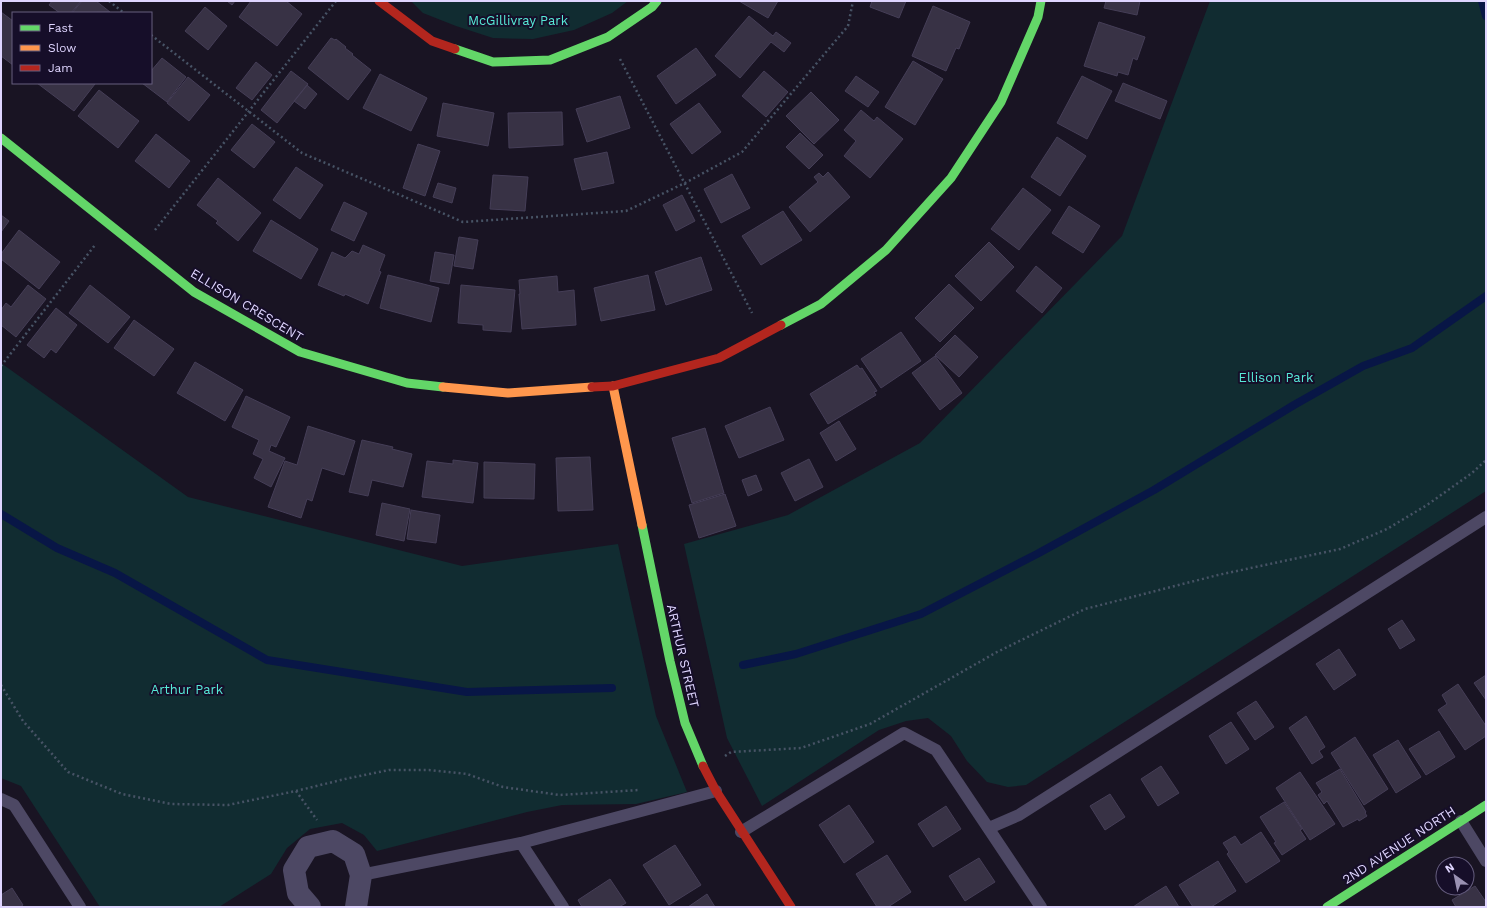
<svg xmlns="http://www.w3.org/2000/svg" width="1487" height="908" viewBox="0 0 1487 908" font-family="'Work Sans',sans-serif">
<style>
.green{fill:#112c31}
.lines{fill:none;stroke-linecap:round;stroke-linejoin:round}
.stream{stroke:#081646;stroke-width:8}
.building{fill:#383245;stroke:#453e57}
.path{stroke:#475365;stroke-width:2.5;stroke-dasharray:2 3;stroke-linecap:butt}
.lane{stroke:#4d4864;stroke-width:12}
.street{stroke:#4d4864;stroke-width:22}
.fast{stroke:#63d668;stroke-width:9}
.slow{stroke:#ff974d;stroke-width:9}
.jam{stroke:#b3261e;stroke-width:9}
.labels{text-anchor:middle;dominant-baseline:central;stroke-width:4;stroke-linejoin:round;paint-order:stroke}
.park-label{font-size:13px;fill:#57e9d7;stroke:#160e29}
.street-label{font-size:13px;fill:#dfd5ff;stroke:#160e29}
</style>
<rect width="100%" height="100%" fill="#191423"/>
<path class="green" d="M411 1H628L612 13 574 30 533 39 493 38 456 26 423 13Z
M1210 1H1486V491L1026 785 1008 787 987 782 967 761 951 736 928 718 906 721 879 730 762 806 727 738 684 544 788 515 920 443 1122 236Z
M1 363 188 497 462 566 618 544 656 716 687 792 636 804 562 805 527 812 377 851 364 835 342 823 310 829 287 848 271 874 219 907H100L21 786 1 778Z"/>
<g class="lines">
<path class="stream" d="M1482 1 1486 16
M1 514 57 548 115 573 267 660 467 692 612 688
M743 665 796 654 921 614 1037 554 1154 490 1294 405 1363 366 1412 348 1486 296"/>
</g>
<path class="building" d="M52 1H81L71 13H60L49 5Z
M82 1H96L110 12 72 13Z
M227 1H235L232 5Z
M251 1H286L302 14 277 46 239 17Z
M739 1H778L768 18Z
M872 1H906L899 18 870 7Z
M1106 1H1140L1137 15 1104 8Z
M933 6 970 22 959 49 956 48 946 71 912 56Z
M205 7 227 26 208 50 185 31Z
M1 12 13 21V65L1 56Z
M749 16 773 36 776 32 791 43 784 52 771 42 740 78 715 56Z
M1099 22 1145 37 1137 60 1133 58 1128 75 1118 72 1117 76 1084 66Z
M331 38 335 40 336 39 346 47 345 48 353 54 352 55 371 70 348 100 308 68Z
M696 48 716 75 676 104 657 76Z
M162 58 186 77 167 102 142 83H151V71Z
M913 61 943 79 915 125 885 107Z
M256 62 272 75 252 100 236 88Z
M291 71 308 84 277 123 261 110Z
M764 71 788 92 766 117 742 96Z
M380 74 427 98 411 131 363 108Z
M856 76 879 92 868 107 845 91Z
M1082 76 1112 91 1087 139 1057 123Z
M188 77 210 95 189 121 167 103Z
M37 83H93L95 84 74 111Z
M1123 83 1167 101 1160 119 1115 101Z
M307 85 317 94 305 109 294 101Z
M99 90 139 121 118 148 78 116Z
M811 92 839 120 814 144 786 116Z
M620 96 630 128 587 142 576 109Z
M443 103 494 113 488 146 437 136Z
M699 103 721 132 692 154 670 124Z
M861 110 874 121 877 117 903 139 870 178 844 156 856 141 844 130Z
M562 112 563 145 509 148 508 113Z
M252 124 275 142 254 168 231 150Z
M800 133 823 155 809 169 786 147Z
M156 134 190 161 169 188 135 161Z
M1057 137 1086 156 1060 196 1031 177Z
M418 144 440 151 425 196 403 188Z
M607 152 614 183 582 190 574 159Z
M296 167 323 185 300 219 273 200Z
M828 172 850 197 810 232 789 207 818 182 814 177 819 173 823 177Z
M732 174 750 208 721 223 704 189Z
M493 175 528 177 525 211 490 209Z
M218 178 261 213 238 241 216 223 218 221 197 205Z
M438 183 456 188 452 203 433 197Z
M1023 188 1051 210 1019 250 991 229Z
M682 195 695 221 676 231 663 205Z
M344 202 367 213 354 241 331 230Z
M1069 206 1100 226 1083 253 1052 233Z
M783 211 802 240 761 265 742 236Z
M1 215 9 221 1 232Z
M271 220 318 249 301 279 253 251Z
M19 230 60 262 39 289 1 259V254Z
M459 237 478 240 473 269 454 266Z
M989 242 1014 267 981 301 955 276Z
M363 245 385 255 379 271 381 272 368 304 345 294 344 296 318 285 332 252 345 258 352 251 359 254Z
M435 252 454 255 449 284 430 281Z
M701 257 712 290 666 305 655 272Z
M1036 266 1062 288 1042 313 1016 291Z
M388 275 439 288 431 322 380 308Z
M648 275 655 310 601 321 594 288Z
M557 276 558 292 574 290 576 325 522 329 519 294H520L519 280Z
M949 284 974 308 940 342 915 318Z
M28 285 46 299 16 337 1 325V310L6 303 11 307Z
M90 285 130 317 108 343 69 313Z
M461 285 515 290 511 332 483 330V325L458 323Z
M56 308 77 325 56 353 51 349 44 358 27 345Z
M134 320 174 349 154 376 114 348Z
M901 332 921 361 881 388 861 359Z
M955 335 978 357 959 377 935 355Z
M935 356 962 393 940 410 912 373Z
M195 362 243 390 225 421 177 393Z
M857 365 860 369 862 368 877 391 874 392 876 395 828 424 810 394Z
M246 396 290 417 276 447 271 445 269 451 285 458 271 487 254 478 263 459 253 454 259 440 232 427Z
M770 407 784 440 739 458 725 426Z
M839 421 856 449 836 461 820 433Z
M308 426 355 441 344 475 322 468 312 501 307 499 301 518 268 507 285 461 297 465Z
M705 428 724 493 692 503 672 438Z
M362 440 393 447 392 449 412 454 403 487 372 480 368 496 349 492Z
M590 457 593 510 558 511 556 458Z
M809 459 823 487 795 501 781 473Z
M453 460 478 463 473 503 422 497 427 461 453 464Z
M484 462 535 464 534 499 484 498Z
M756 475 762 490 748 496 742 480Z
M725 494 736 526 699 538 689 505Z
M382 503 410 509 404 541 376 535Z
M411 510 440 515 436 543 407 539Z
M1402 620 1415 640 1400 649 1388 629Z
M1339 649 1356 675 1334 690 1316 664Z
M1486 675V700L1474 683Z
M1458 684 1486 726V736L1465 750 1438 710 1447 704 1442 695Z
M1256 701 1274 727 1255 740 1237 713Z
M1306 716 1325 747 1319 751 1323 757 1312 764 1289 728Z
M1231 722 1249 749 1226 764 1209 736Z
M1439 731 1455 757 1426 775 1409 749Z
M1355 737 1388 789 1364 805 1331 753Z
M1398 740 1421 777 1396 793 1373 755Z
M1161 766 1179 793 1158 806 1141 779Z
M1340 769 1366 812 1365 813 1367 816 1359 821 1358 819 1343 827 1327 801 1324 804 1318 795 1322 792 1316 783Z
M1300 772 1335 824 1310 840 1276 788Z
M1110 794 1125 817 1105 830 1090 806Z
M1284 802 1302 829 1300 830 1306 839 1282 855 1274 843 1276 842 1260 817Z
M849 805 874 842 844 863 819 825Z
M946 806 961 829 933 847 918 824Z
M1261 832 1280 861 1246 883 1227 854 1229 852 1223 843 1235 836 1241 845Z
M675 845 701 885 669 905 643 865Z
M887 855 911 892 888 907H877L856 874Z
M979 858 995 882 965 901 949 876Z
M1218 861 1236 891 1211 907H1193L1179 885Z
M610 879 626 903 619 907H582L578 900Z
M1166 886 1179 907H1133L1145 899Z
M1475 886 1486 902V907H1456L1452 900Z
M12 888 23 905 20 907H1V895Z
M707 894 715 907H688Z"/>
<g class="lines">
<path class="path" d="M109 1 124 13
M151 35 302 153 463 222 626 211 685 183 742 152 848 26 853 1
M620 59 752 313
M155 230 336 1
M1 366 95 245
M1 685 23 721 68 772 122 794 171 804 228 805 296 791 345 779 389 770H429L467 774 503 787 560 795 639 790
M725 756 731 752 801 748 870 724 997 652 1085 609 1218 575 1340 549 1387 529 1427 505 1472 473 1486 460
M296 791 317 820"/>
<path class="lane" d="M1 799 14 805 80 907
M1461 821 1486 861
M989 828 1019 815 1486 517
M741 832 904 733 936 750 1041 907
M521 843 563 907
M361 875 521 843 716 791"/>
<path class="street" d="M310 907 298 893 294 870 308 847 333 841 354 854 361 875 356 907"/>
<path class="fast" d="M455 49 493 62 550 60 608 37 652 7 657 1
M1 138 194 292 300 352 407 383 443 387
M781 325 821 304 886 250 951 178 1001 102 1038 17 1041 1
M642 525 670 661 685 723 703 766
M1327 907 1486 805"/>
<path class="slow" d="M613 386 642 525
M443 387 508 393 592 387"/>
<path class="jam" d="M379 1 432 41 455 49
M592 387 613 386 719 358 781 325
M703 766 716 791 791 907"/>
</g>
<g class="labels">
<g class="park-label">
<text x="518" y="20">McGillivray Park</text>
<text x="1276" y="377">Ellison Park</text>
<text x="187" y="689">Arthur Park</text>
</g>
<g class="street-label">
<text transform="translate(247 305) rotate(31)">ELLISON CRESCENT</text>
<text transform="translate(683 656) rotate(77)">ARTHUR STREET</text>
<text transform="translate(1399 845) rotate(-33)">2ND AVENUE NORTH</text>
</g>
</g>
<rect width="1487" height="908" fill="none" stroke="#dfd5ff" stroke-width="4"/>
<rect x="12" y="12" width="140" height="72" fill="#160e29" stroke="#665e7f"/>
<rect x="20" y="25" width="20" height="6" fill="#63d668" stroke="#665e7f"/>
<text x="48" y="32" font-size="12" fill="#dfd5ff">Fast</text>
<rect x="20" y="45" width="20" height="6" fill="#ff974d" stroke="#665e7f"/>
<text x="48" y="52" font-size="12" fill="#dfd5ff">Slow</text>
<rect x="20" y="65" width="20" height="6" fill="#b3261e" stroke="#665e7f"/>
<text x="48" y="72" font-size="12" fill="#dfd5ff">Jam</text>
<g transform="translate(1455 876) rotate(327)"><circle r="19" fill="#160e29" stroke="#665e7f"/>
<path d="M0-3L7 15L0 10L-7 15Z" fill="#9a91b2"/>
<text y="-6" font-size="11" font-weight="bold" text-anchor="middle" fill="#dfd5ff">N</text>
</g>
</svg>
